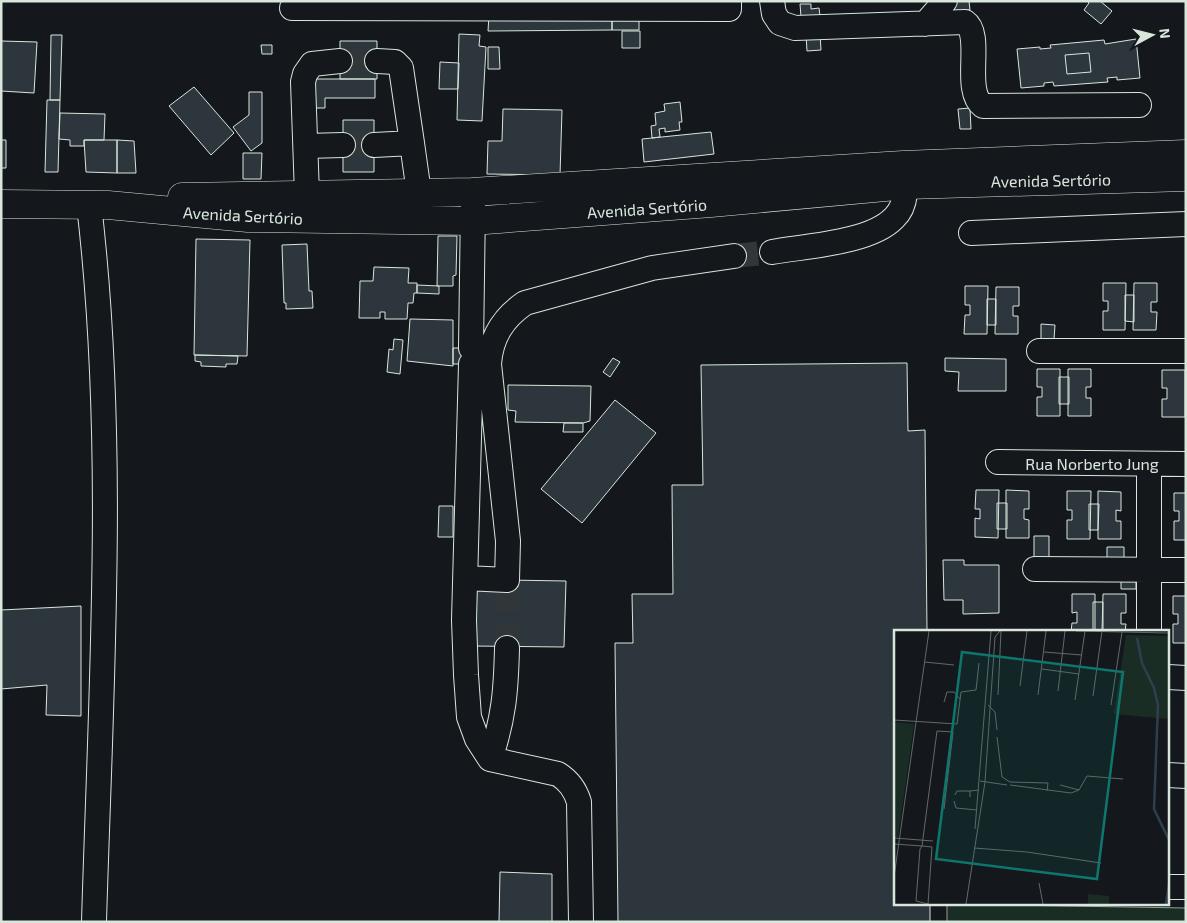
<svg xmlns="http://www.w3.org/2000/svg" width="1187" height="923" viewBox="0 0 1187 923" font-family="'Exo 2',sans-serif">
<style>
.green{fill:#1a2d24;stroke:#939e99}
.building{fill:#2c363c;stroke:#d8e6dc}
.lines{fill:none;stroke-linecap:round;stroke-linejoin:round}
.minor-tunnel{stroke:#313739;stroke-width:24;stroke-dasharray:24 12;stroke-linecap:butt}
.minor-casing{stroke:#d8e6dc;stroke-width:26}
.major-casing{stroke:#d8e6dc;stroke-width:29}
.minor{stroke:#14181c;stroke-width:24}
.major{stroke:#14181c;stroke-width:28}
.labels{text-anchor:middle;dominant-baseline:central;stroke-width:4;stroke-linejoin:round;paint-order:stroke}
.street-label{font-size:16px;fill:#d8e6dc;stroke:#14181c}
.inset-river{fill:none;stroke:#2f3f4d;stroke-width:2.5}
.inset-road{fill:none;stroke:#626a69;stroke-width:1}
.view{fill:#0f766e;fill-opacity:0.15;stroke:#0f766e;stroke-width:2.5}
.inset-edge{fill:none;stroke:#d8e6dc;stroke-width:2.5}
</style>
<rect width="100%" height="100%" fill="#14181c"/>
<path class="green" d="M947 904 1186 908V922H947Z"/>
<path class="building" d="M954 1H969L970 10 954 11Z
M1087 1H1100L1112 11 1101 24 1084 10 1089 3Z
M800 4H811V9L819 8 820 16 801 17Z
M489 15H612V30L488 31Z
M612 15H639V30H612Z
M622 31H640V48H622Z
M459 34 480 35 479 46 486 47 482 121 457 120Z
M820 34 821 50 807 51 806 35Z
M51 35H62L60 100H50Z
M1136 39 1140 78 1117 80V77L1107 78 1108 82 1054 86 1053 82 1044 83V86L1021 88 1017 49 1040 47V49L1051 48 1050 45 1104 40 1105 44Z
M1 41 37 42 34 93 1 91Z
M340 41H377V79H340Z
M261 45H272V54H262Z
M488 47H499L500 69H488Z
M1089 53 1091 72 1067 74 1065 55Z
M440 62 459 63 458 89H439Z
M317 79H375V98H325V108H311V85Z
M194 87 234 133 211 155 169 106Z
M249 92H262V143L251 151 233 127 249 115Z
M47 100H60L58 172H45Z
M680 102 682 122H679L680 130 665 132V128L659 129 660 137 652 138 651 126 656 125 655 113 665 111 664 104Z
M970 108 971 129H960L958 109Z
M503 109 562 110 560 175 487 174 488 141H502Z
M60 113 105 114 104 140H84V146H70V140L59 139Z
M343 120H374V172H343Z
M711 132 714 154 644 162 642 139Z
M1 140H6V168H1Z
M84 140H117V173L86 172Z
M117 140 134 141 136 173H117Z
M243 153H262L261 179H243Z
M438 236H457L456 275 453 276V286H437Z
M196 239 250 240 247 356 194 355Z
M307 244 309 291H312L313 308 286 309V303H284L282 245Z
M374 267 409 268 408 283H417V293H414L413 303H408L407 319H385V312H380V318H359L360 281H373Z
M1103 283H1126L1125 330H1103V311H1108V301H1103Z
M1134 283H1157V302H1151V312H1157L1156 330H1133Z
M417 285 439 286V294L417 293Z
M965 286H988L987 334H964L965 315H970V305H965Z
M996 287H1019V306H1013V316H1018V334H995Z
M1125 295H1134V322L1125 321Z
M987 299H996V325H987Z
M410 319 453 320V366L407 361Z
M1041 324 1055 325 1054 339H1041Z
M394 339 403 340 400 374 387 372 389 349 393 350Z
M453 348H484L483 364H453Z
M195 355 238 356 237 364H226V367L201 366V362L195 361Z
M613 358 620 362 610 377 603 372Z
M945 358 1006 359V391H958L959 372 945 371Z
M907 363 908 431 925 430 927 632H896V904H930V922H618L615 643H633L632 594H673L672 485H703L701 365Z
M1037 369H1060V416H1037V397H1042V387H1037Z
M1068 369H1091V387H1086V398H1091V416H1068Z
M1162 370H1185V417H1162V399H1167V388H1162Z
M1059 377H1069V404H1059Z
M508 385 591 386 590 421 583 423 515 422 516 411 508 410Z
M615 400 656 433 582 523 541 489Z
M564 423H583V432H563Z
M976 490H999L998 538 975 537V518L980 519V509H975Z
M1006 490 1029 491V509H1024V519L1029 520V538H1006Z
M1067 491H1091L1090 539H1067V520H1072V510H1067Z
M1098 491 1121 492V511L1116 510V521H1121V539H1098Z
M1174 493H1186V540H1174V521H1179V511H1174Z
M997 503H1007V529H997Z
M1089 504H1099L1098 530H1089Z
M439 506H453V537H438Z
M1034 536H1049V558L1034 557Z
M1107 547H1124V559H1107Z
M943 560H964V565H999V613L963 614V600H944Z
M1121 573H1136V589H1121Z
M507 580 566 581 564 647 472 646 474 584Z
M1072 594H1095V632H1071L1072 623H1077V612L1072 613Z
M1103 594H1126V613H1121V624H1126L1125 632H1102Z
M1173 596H1186V643H1173V624H1178V614H1173Z
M1093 602H1103V630H1093Z
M81 606V716L46 715 47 685 1 689V610Z
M500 872 552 874V922H499Z"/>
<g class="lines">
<path class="minor-tunnel" d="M340 61H377
M343 145H374
M734 256 772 252
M507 648V580"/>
<defs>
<path id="minor" d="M772 1 774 14 780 23 795 28 965 22C984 35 962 90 983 106L1139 105
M292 8 729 9V1
M925 24 945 1
M377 61 395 62 401 68 412 143
M374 145 412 143 419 193
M306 146 343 145
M307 195 303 82 305 74 312 64 340 61
M89 205C117 443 101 683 94 922
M971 233 1186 224
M772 252C806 246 870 243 894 218 908 205 906 183 904 166
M471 348 473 204
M1039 351H1186
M471 364 464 620 466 675 469 717 477 739 490 759 558 774C569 781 575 789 579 802L581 922
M998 462 1186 464
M1149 464V632
M1035 569 1186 570
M466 578 507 580 508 541 489 364C491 337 503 318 525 303L652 268 734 256
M1168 677 1186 678
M490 759C504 718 506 690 507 648
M1168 775 1186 776
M1168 887H1186"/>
<path id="major" d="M182 197 472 192 903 165 1186 154
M1 204 108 205 248 218 472 221 711 203 907 185 1186 177"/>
</defs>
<use href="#minor" class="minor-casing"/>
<use href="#major" class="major-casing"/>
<use href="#minor" class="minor"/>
<use href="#major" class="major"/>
</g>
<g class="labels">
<g class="street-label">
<text transform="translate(1051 180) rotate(-1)">Avenida Sertório</text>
<text transform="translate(647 208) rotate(-4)">Avenida Sertório</text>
<text transform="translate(243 215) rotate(3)">Avenida Sertório</text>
<text x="1092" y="463">Rua Norberto Jung</text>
</g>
</g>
<g transform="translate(894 630)">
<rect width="275" height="275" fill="#14181c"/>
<path d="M232 5 275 6V89L220 84ZM0 92 20 94 4 207H0ZM194 264 215 266V274H194Z" fill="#1a2d24"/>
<path class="inset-river" d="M243 8 248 33 260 58 264 75 260 179 275 210M272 274 275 254"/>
<path class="inset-road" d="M182 1 275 3M150 22 188 25M31 32 60 35M148 39 185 44M126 56 133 1M164 61 171 1M104 65 107 1M144 65 152 1M199 66 208 1M181 70 191 1M50 72 53 62H60L66 69M94 75 101 82 103 100M217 75 228 2M0 90 63 94 67 62 82 60 85 33M103 107 108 147 116 152 154 153 153 161M86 151 113 155M116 155 177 163 185 160 193 146 229 149M166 155 185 160M61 165 63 161H76M76 167V161L85 160M60 171 62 178 83 180M81 199 97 1M0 208 39 211M0 214 28 216 38 217 34 274 22 271 26 219 28 216 43 101 59 102 50 179M80 218 133 222 207 233M0 247 35 1M145 253 149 274M72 274 91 152 101 7 106 1"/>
<path class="view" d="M68 22 229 42 203 249 42 229Z"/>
<rect width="275" height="275" class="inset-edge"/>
</g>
<rect width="1187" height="923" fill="none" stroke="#d8e6dc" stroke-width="5"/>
<g transform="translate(1152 35) rotate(83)" stroke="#14181c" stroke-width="4" paint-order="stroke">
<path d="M0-4L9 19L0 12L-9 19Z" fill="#d8e6dc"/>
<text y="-8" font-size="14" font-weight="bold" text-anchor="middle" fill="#d8e6dc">N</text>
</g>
</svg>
